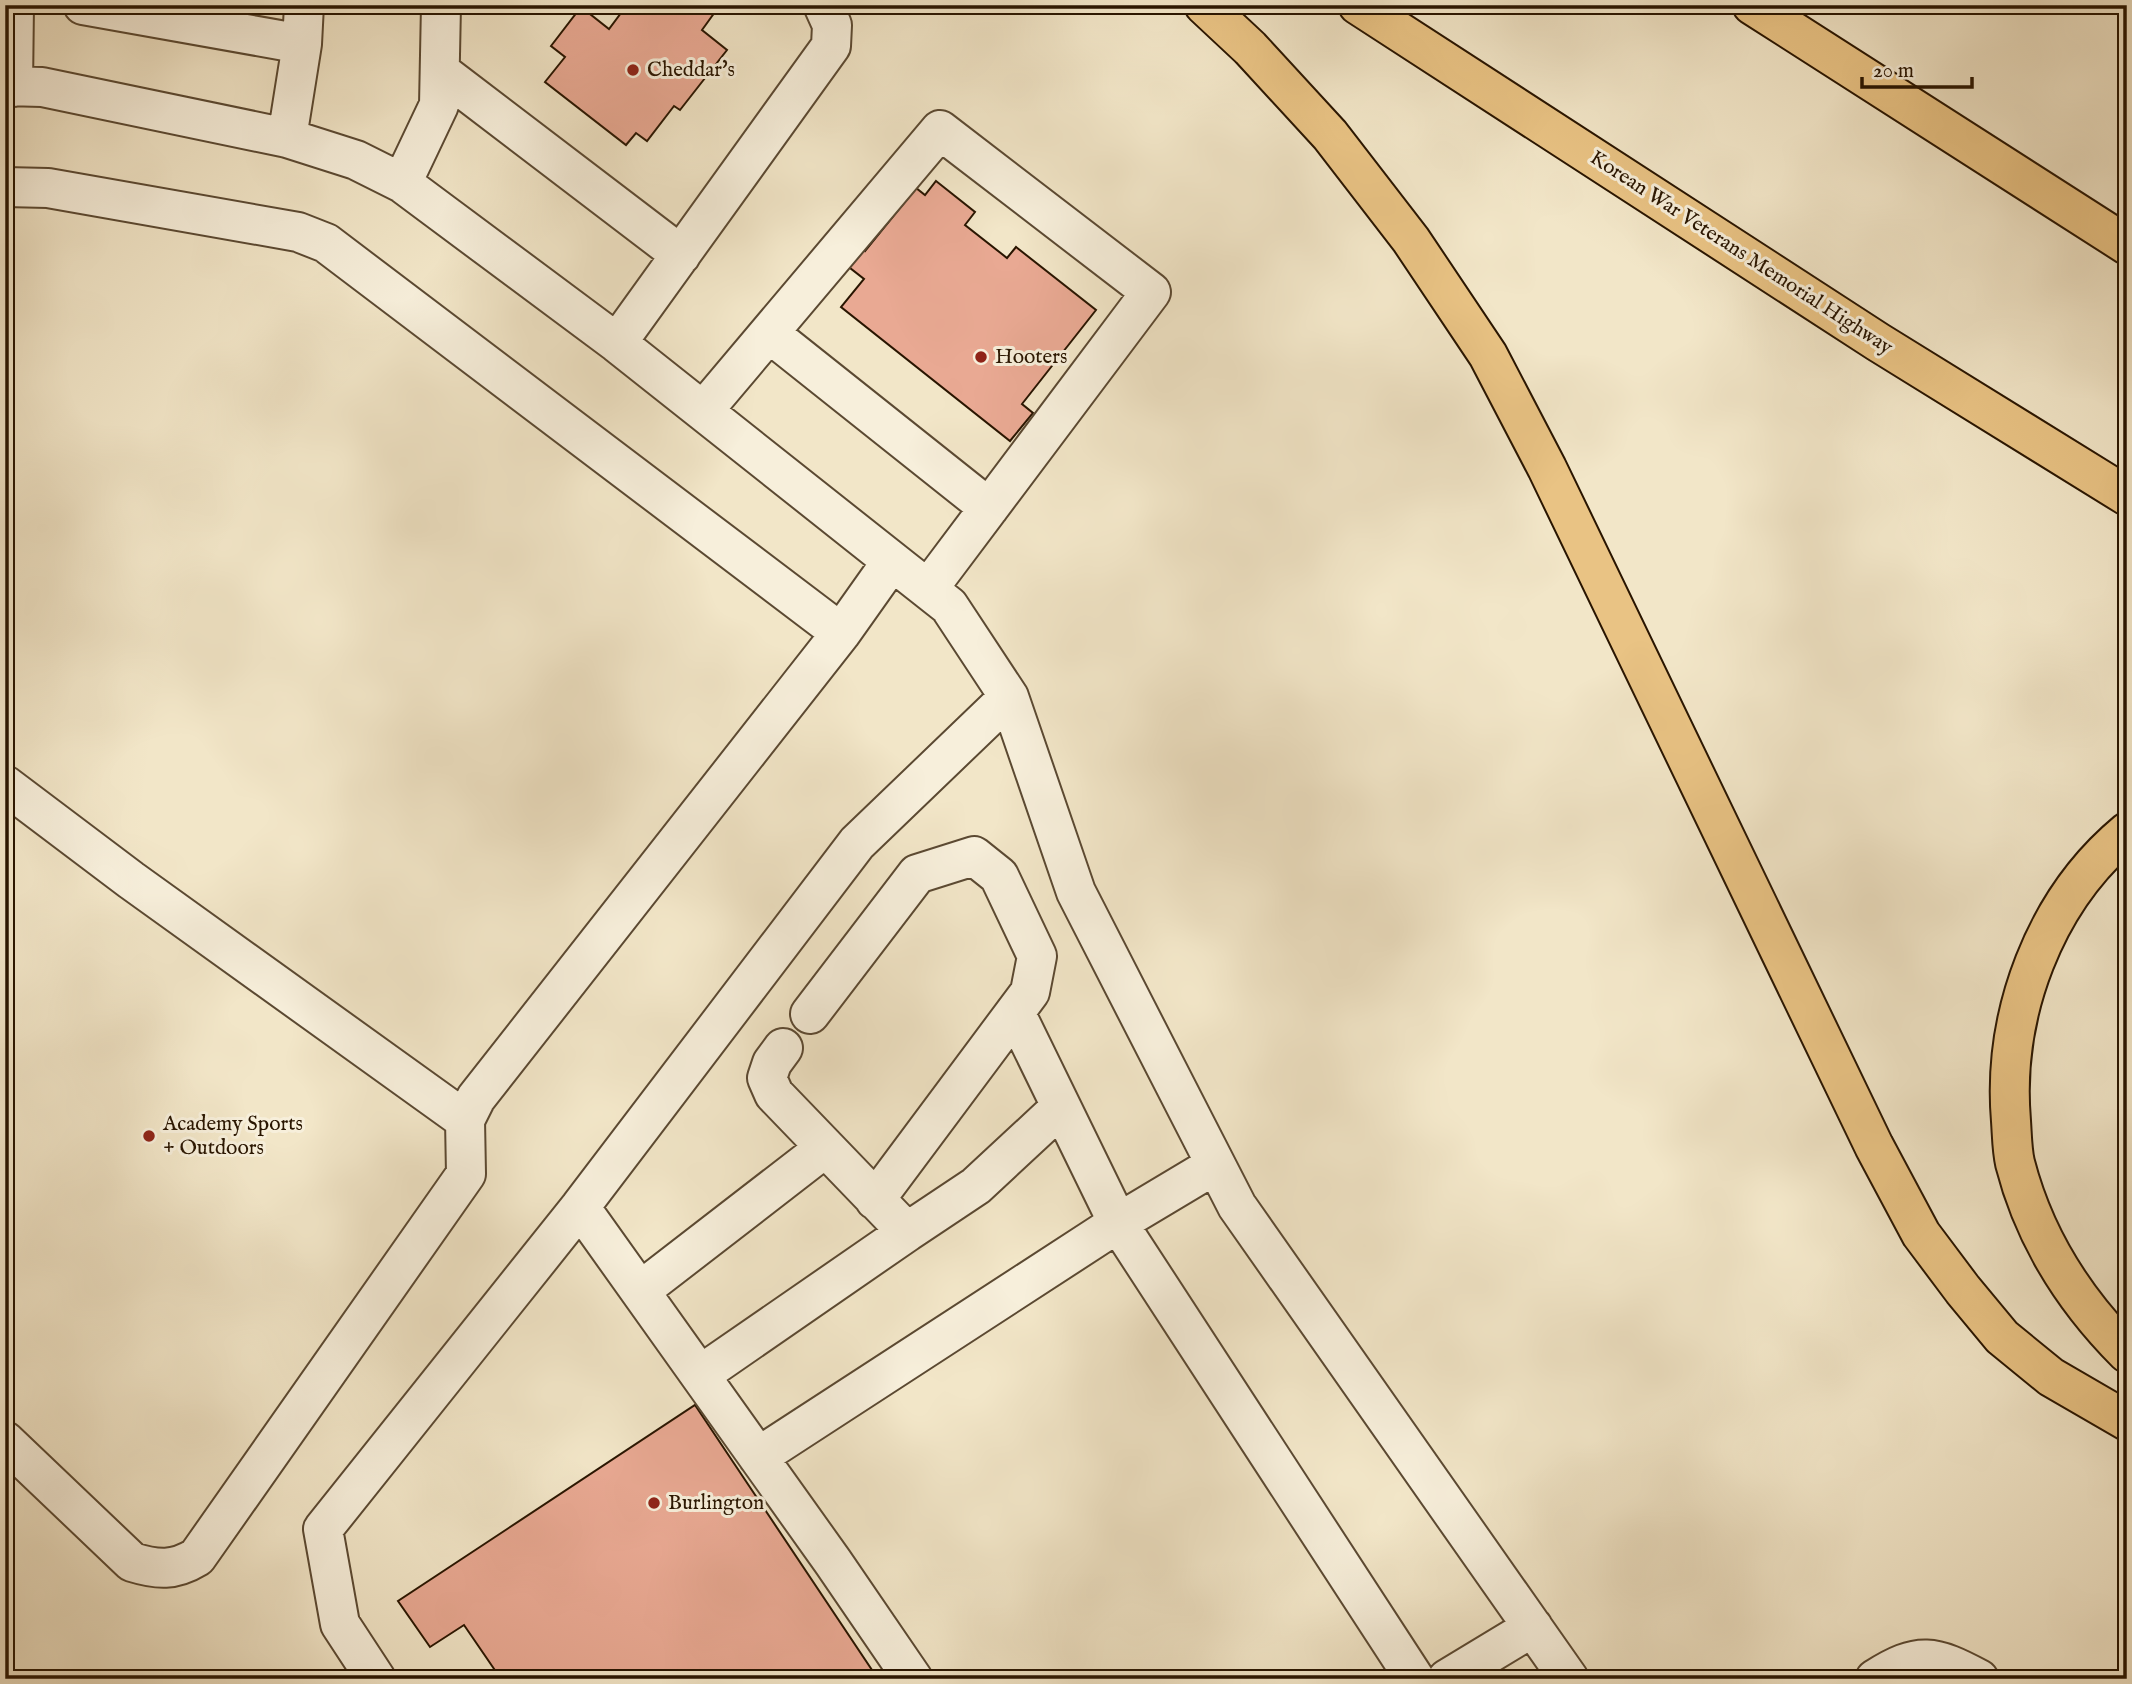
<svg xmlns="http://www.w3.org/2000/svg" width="2132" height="1684" viewBox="0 0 2132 1684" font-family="'IM FELL English',serif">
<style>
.building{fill:#e9a993;stroke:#291500;stroke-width:2}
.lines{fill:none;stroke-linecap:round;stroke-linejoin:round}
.minor-casing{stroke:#5b4932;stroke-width:42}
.highway-casing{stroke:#291500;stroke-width:42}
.minor{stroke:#f7efdb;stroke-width:38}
.highway{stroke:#e9c384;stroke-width:38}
.poi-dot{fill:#8f2418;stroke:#f7efdb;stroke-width:2.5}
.labels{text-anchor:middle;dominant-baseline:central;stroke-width:6;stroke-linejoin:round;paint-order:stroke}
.poi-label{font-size:21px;fill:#291500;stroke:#f7efdb;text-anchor:start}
.street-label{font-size:21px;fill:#291500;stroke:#f7efdb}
</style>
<rect width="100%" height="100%" fill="#f2e6c8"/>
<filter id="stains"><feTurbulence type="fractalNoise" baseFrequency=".00286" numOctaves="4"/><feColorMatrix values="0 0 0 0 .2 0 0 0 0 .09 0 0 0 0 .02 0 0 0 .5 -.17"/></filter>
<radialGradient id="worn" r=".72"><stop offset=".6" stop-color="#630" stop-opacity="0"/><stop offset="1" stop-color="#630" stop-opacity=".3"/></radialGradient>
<path class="building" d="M627 5H720L702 30 727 50 680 110 674 106 647 141 636 133 626 145 545 82 565 57 551 46 581 7 609 29Z
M936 181 975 212 965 225 1007 258 1016 247 1096 310 1022 404 1033 413 1010 441 841 307 864 279 845 264 860 247 865 251 916 188 925 195Z
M695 1405 878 1679H501L464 1625 430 1647 398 1601Z"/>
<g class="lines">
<defs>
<path id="minor" d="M83 5 302 44
M441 72 681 255
M5 86 42 87 287 138 356 160 402 183 617 343 892 561 841 633 476 1098 465 1120 466 1174 197 1557C174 1571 158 1570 132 1562L5 1441
M13 87 14 5
M287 138 302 44 304 5
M402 183 439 105 441 5
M5 187 48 188 298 232 326 243 841 633
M769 333 989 508
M617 343 831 46 832 25 823 5
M703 411 940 130 1151 292 928 589
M892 561 949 606 1009 697 1076 892 1237 1206 1569 1679
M5 785 131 880 465 1120
M810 1014 917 874 974 856 999 876 1037 956 1030 992 875 1200
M1215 1165 1118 1223 1415 1679
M580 1207 833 1562 913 1679
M907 1232 976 1186 1061 1107
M640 1291 825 1148
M700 1375 907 1232 774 1094 767 1078 772 1063 783 1048
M758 1457 1118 1223 1015 1012
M376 1679 340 1624 323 1529 580 1207 857 843 1009 697
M1447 1679 1533 1627
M1875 1679C1919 1651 1934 1655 1979 1679"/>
<path id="highway" d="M1204 5 1250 48 1330 135 1411 240 1488 355 1547 468 1874 1146 1921 1234 1963 1290 2002 1337 2051 1377 2127 1421
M1358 5 1878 342 2127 496
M1752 5 2127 245
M2127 832C2044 901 2002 1015 2011 1121 2012 1135 2012 1150 2015 1163 2034 1237 2074 1300 2127 1353"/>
</defs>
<use href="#minor" class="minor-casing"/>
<use href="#highway" class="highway-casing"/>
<use href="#minor" class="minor"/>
<use href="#highway" class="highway"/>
</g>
<g class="poi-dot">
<circle cx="633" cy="70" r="7"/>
<circle cx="981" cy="357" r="7"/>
<circle cx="149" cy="1136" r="7"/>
<circle cx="654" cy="1503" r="7"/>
</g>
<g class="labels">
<g class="poi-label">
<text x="647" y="70">Cheddar's</text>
<text x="995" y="357">Hooters</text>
<text x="163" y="1124">Academy Sports<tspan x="163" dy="24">+ Outdoors</tspan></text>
<text x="668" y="1503">Burlington</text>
</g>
<g class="street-label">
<text transform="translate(1741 253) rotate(33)">Korean War Veterans Memorial Highway</text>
</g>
</g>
<rect width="2132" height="1684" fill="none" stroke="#f2e6c8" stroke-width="28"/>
<rect x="7" y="7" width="2118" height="1670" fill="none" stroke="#291500" stroke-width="3.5"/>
<rect x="14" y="14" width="2104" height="1656" fill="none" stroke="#291500" stroke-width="2"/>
<path d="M1862 77v10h110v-10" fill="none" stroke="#291500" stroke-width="3.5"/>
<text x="1873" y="77" font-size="21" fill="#291500" stroke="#f7efdb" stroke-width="5" paint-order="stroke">20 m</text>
<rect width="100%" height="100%" filter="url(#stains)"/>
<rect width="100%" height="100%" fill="url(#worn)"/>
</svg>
